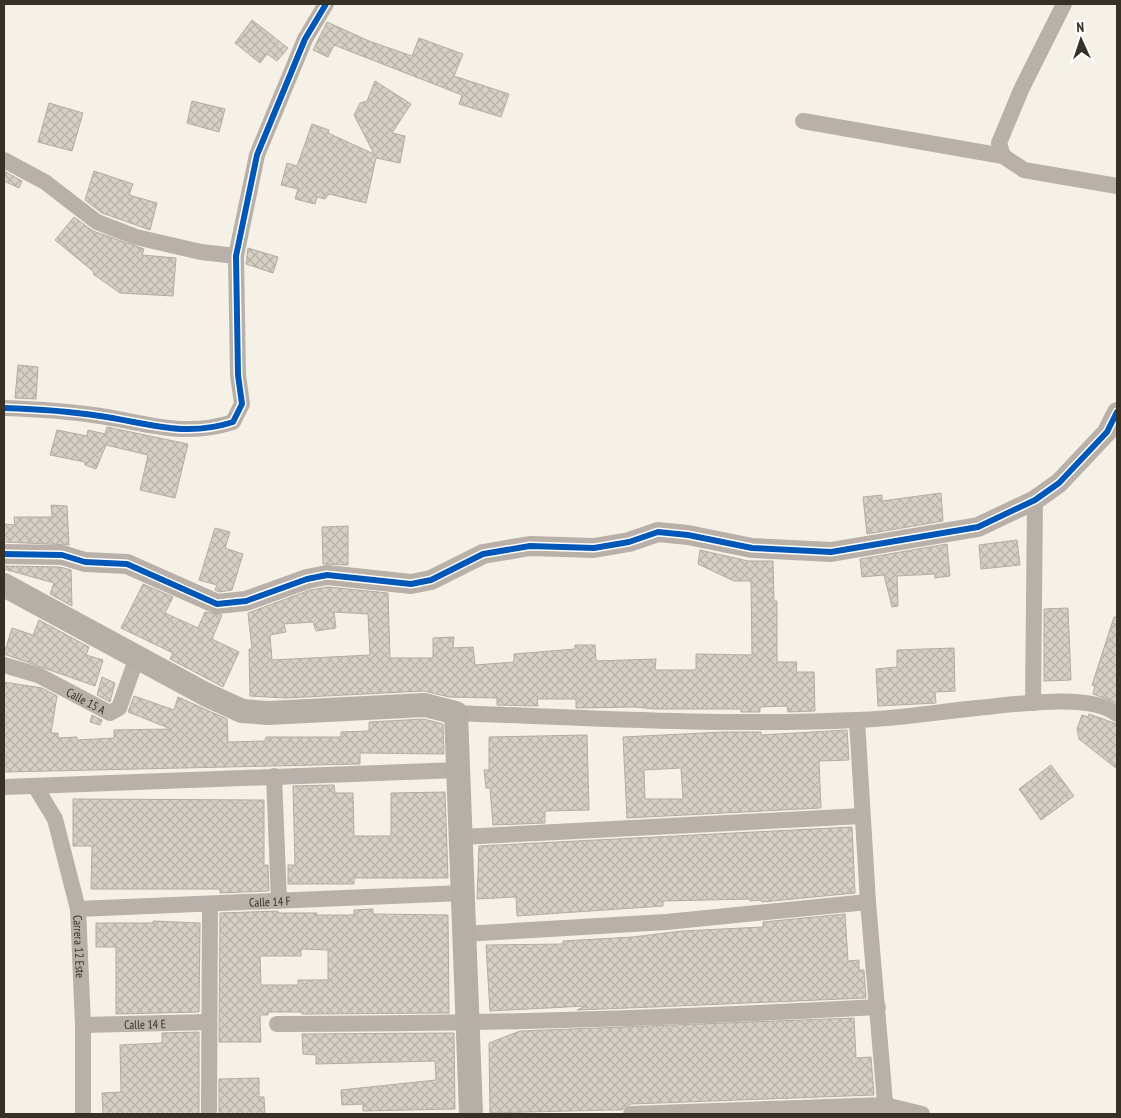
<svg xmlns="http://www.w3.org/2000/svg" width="1121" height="1118" viewBox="0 0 1121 1118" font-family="'PT Sans Narrow',sans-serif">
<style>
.building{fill:url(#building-cross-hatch);stroke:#b2aca2;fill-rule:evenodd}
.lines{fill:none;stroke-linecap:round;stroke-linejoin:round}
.minor{stroke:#b8b0a9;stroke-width:16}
.tertiary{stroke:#b8b0a9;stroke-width:20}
.secondary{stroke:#b6afa6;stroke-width:24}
.cycleway-casing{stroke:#fff;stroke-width:9}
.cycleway{stroke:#0057b8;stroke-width:6}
.labels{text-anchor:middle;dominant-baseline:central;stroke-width:4;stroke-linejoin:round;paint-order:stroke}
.street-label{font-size:12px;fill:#373024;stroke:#fff}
</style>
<defs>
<pattern id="building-cross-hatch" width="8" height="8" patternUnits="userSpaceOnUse" patternTransform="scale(1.25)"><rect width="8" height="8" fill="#d5cfc4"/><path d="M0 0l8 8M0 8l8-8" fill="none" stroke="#b7b2a8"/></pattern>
</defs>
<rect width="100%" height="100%" fill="#f6f1e6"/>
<path class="building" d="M252 20 288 48 277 61 267 54 260 63 235 43Z
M327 22 369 41 412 56 419 38 463 54 454 76 509 94 501 117 459 104 462 95 334 45 328 57 313 50Z
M375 81 411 104 392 133 405 136 400 163 376 158 366 203 329 194 325 199 317 197 315 204 295 199 298 189 281 185 287 163 297 166 312 124 329 130 328 133 374 154 354 115 360 103 367 101Z
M192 101 225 109 219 132 187 123Z
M49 103 83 113 72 151 38 142Z
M4 171 22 181 19 188 4 181Z
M94 171 133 184 129 195 157 203 150 230 102 213 85 200Z
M74 217 93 231 144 249 142 255 176 258 173 296 120 293 93 274 94 272 55 240Z
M248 248 278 257 273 273 246 264Z
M18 365 38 367 36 399 15 398Z
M107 427 188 444 175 498 140 490 148 455 106 445 96 469 85 465V462L50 455 57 430 87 436 88 430 105 434Z
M941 493 943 521 867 534 863 497 882 495V501Z
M51 505 67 506 69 545 4 542V524L15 525 14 517H52Z
M348 526V565L323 564 322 527Z
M215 528 230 532 225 548 243 554 232 590 219 592 215 590 217 585 199 580Z
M1017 540 1020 565 981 569 979 545Z
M947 544 950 576 935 578V574L897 576 898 606 892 607 884 575 862 577 860 559Z
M700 550 748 561H773L774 601H777V662H797L796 672H814L815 711 788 712 787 706 760 707V712H741V709H655L635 707 576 708V699H537L538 706 497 705V698L449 697 424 691 285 698 250 696 249 649H252L248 613 310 590 328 587 388 593 390 658H433V638L454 637 453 648 473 647 475 665 514 662V654L575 649V645H595L596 661 656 659 655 670H696V654L752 655 751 581H734L698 564ZM334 612 368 614 370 655 272 660 270 635 286 632 284 624 313 622 316 631 336 628Z
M4 566 60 567 71 570 72 606 50 594 54 583 4 569Z
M143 584 173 597 165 613 198 628 205 612 222 615 212 639 239 652 223 687 170 659 173 653 121 628Z
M1068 608 1071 680 1044 681V609Z
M1114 617H1117V703L1093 694 1095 686 1092 685Z
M39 620 89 647 86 655 103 660 95 686 4 654 12 628 33 635Z
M954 648 955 691 935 692 936 703 878 706 876 669 897 667V650Z
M102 677 115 683 110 702 97 695Z
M4 682 42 688 57 696 51 733H58V738L77 737V740L114 738V730L171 729 128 712 134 696 174 710 178 697 227 719 228 742 265 741 266 737H341V732L369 731V722L424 719 443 724 444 754 360 753V764L4 772Z
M1089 714 1117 724V769L1079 739 1077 729 1082 715 1088 717Z
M92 715 102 720 100 725 90 722Z
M847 730 849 760 819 761 821 808 627 818 623 737 723 732H761V735ZM681 768 683 799H645L644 770Z
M587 735 589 810 545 811V823L493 825 490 788H486L484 770H489V737Z
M1051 765 1074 796 1041 820 1019 789Z
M334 785 335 793H353L354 836H391V793L445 792 448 878H354V884H288V865H295L293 786Z
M73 799 264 800V865H268L269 891 220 893V889H91L92 846H73Z
M852 827 855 893 762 902 761 900 750 901V899L663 901V906L517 916 516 897 477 899 479 846Z
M373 909V914L448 915 449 1013 302 1014V1012H268V1015H260L261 1042H219L220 913 278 911 279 913H317L316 915H354V910ZM301 949 328 950V980H298V985H261L260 956H301Z
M845 914 848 961 859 960V970H864L866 998 653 1007 577 1010 586 1006 490 1011 486 945 563 944V941L633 937 682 931 763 927V922Z
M153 921 200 923 199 1012 116 1014V947H96V923H153Z
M854 1018 856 1058 871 1057 874 1095 631 1104 622 1110H611L490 1113 489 1043 520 1031Z
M199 1032V1114H103L102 1093 121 1092 120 1045 162 1043V1033Z
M449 1033H454L455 1109 363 1111V1104L342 1105 341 1090 436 1080 435 1061 316 1064V1055L303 1054 302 1034Z
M259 1078V1097H264L265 1114H219V1079Z"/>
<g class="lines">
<g class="minor">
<path d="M803 121 1003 156 1024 170 1117 186"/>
<path d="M1003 156 999 143 1021 90 1064 4"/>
<path d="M4 160 45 182 97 222 136 237 201 252 236 256"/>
<path d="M4 408C36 409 68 411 100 416 148 423 184 438 233 422L242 404 238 375 236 256 257 155 305 39 326 4"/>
<path id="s1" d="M4 665 38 675 110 713 119 708 137 657"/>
<path d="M1033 703 1035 500"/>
<path d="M456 713C589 718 723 726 856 720 896 719 937 712 977 708 1011 705 1090 692 1117 714"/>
<path d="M857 720 868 902 886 1114"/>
<path d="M274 776 279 901"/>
<path id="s2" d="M35 786 55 819 78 909 83 1025V1114"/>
<path d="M4 787 458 770"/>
<path d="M461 837 862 816"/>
<path id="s3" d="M78 909 463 893"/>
<path d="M464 934 666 922 868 902"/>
<path d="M277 1024C478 1024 678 1018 878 1007"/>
<path id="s4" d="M83 1025 209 1022"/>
<path d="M209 1114 210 904"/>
<path d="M631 1114 885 1105 922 1114"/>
</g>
<path class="tertiary" d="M4 554 62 555 85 562 127 564 217 604 246 601 307 579 327 575 411 584 431 580 483 554 530 546 594 548 629 542 658 532 688 535 752 548 831 552 978 527 1035 500 1059 483 1107 432 1117 412"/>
<path class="secondary" d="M4 585 205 694 242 711 268 713 425 705 456 713 471 1114"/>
<defs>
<path id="cycleway" d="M4 408C36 409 68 411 100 416 148 423 184 438 233 422L242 404 238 375 236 256 257 155 305 39 326 4
M4 554 62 555 85 562 127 564 217 604 246 601 307 579 327 575 411 584 431 580 483 554 530 546 594 548 629 542 658 532 688 535 752 548 831 552 978 527 1035 500 1059 483 1107 432 1117 412"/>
</defs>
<use href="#cycleway" class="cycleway-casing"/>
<use href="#cycleway" class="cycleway"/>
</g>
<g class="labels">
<g class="street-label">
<text stroke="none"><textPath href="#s1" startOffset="90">Calle 15 A</textPath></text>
<text stroke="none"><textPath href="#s3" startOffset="192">Calle 14 F</textPath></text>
<text stroke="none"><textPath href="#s2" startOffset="169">Carrera 12 Este</textPath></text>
<text stroke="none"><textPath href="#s4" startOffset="62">Calle 14 E</textPath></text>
</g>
</g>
<rect width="1121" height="1118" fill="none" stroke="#373024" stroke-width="10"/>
<g transform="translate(1081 40) rotate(357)" stroke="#ffffff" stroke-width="4" paint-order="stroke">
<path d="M0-4L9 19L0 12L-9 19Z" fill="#373024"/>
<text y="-8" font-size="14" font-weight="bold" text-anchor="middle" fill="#373024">N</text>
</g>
</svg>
